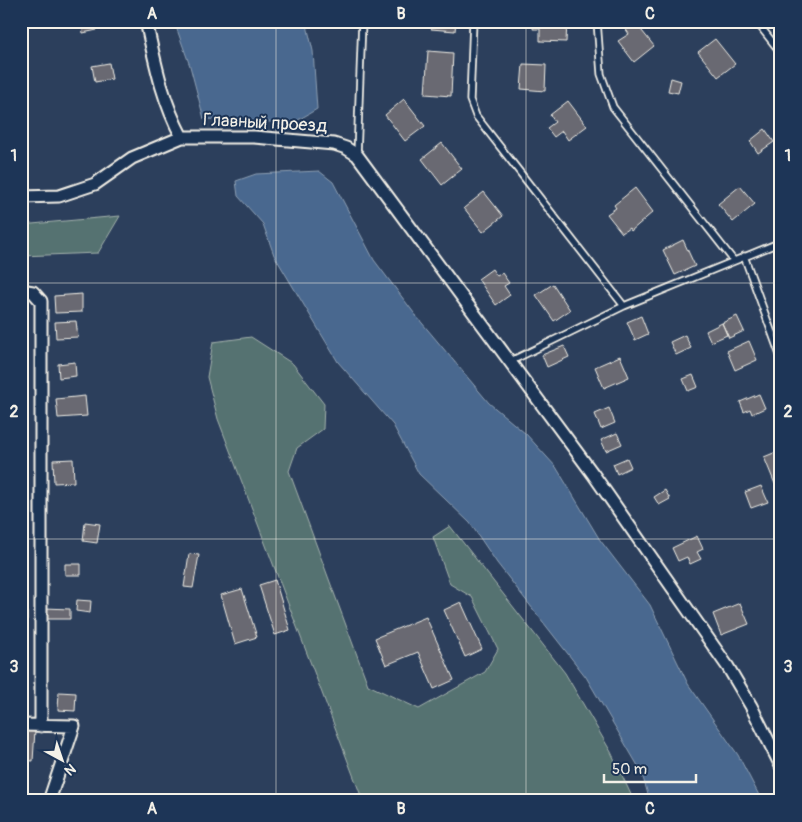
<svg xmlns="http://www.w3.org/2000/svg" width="802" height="822" viewBox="0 0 802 822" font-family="Pangolin,sans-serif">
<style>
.green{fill:#547271;stroke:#a4b2ac}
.water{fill:#49688f;stroke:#8d9fb3}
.building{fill:#696972;stroke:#f4f1e8}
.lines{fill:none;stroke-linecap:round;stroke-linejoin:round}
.lane-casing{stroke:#f4f1e8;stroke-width:9}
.street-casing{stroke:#f4f1e8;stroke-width:15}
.lane{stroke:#1d3557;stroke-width:5.5}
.street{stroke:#1d3557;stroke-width:11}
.grid{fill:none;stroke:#f4f1e8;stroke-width:1;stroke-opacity:0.55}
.labels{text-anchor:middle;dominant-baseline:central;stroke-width:4;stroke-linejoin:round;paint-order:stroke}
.street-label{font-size:18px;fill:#f4f1e8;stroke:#1d3557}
.neatline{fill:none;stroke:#f4f1e8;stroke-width:2}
.grid-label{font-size:16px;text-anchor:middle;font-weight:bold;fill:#f4f1e8}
</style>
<rect width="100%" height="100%" fill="#2c3f5c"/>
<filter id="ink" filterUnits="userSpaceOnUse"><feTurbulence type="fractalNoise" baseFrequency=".02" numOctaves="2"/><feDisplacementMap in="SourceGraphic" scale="10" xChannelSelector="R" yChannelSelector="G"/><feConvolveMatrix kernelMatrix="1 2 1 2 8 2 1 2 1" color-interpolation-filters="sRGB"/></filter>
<g filter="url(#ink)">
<path class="green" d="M120 216 98 253 21 256V225Z
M251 337 293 364 324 404 323 429 297 448 289 471 368 685 419 709 485 672 498 649 472 597 450 584 433 537 450 526 565 673 611 752 634 801H363L218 419 207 377 213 342Z"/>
<path class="water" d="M174 21H306L313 51 317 109 293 123 204 119 190 66Z
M319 171 333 182 374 260 417 317 489 403 526 434 556 467 600 540 650 605 688 684 738 755 762 801H650L641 771 586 677 497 563 470 523 419 474 393 425 338 362 274 255 263 224 238 196 236 181 256 174Z"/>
<path class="building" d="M95 21 97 30 83 33 81 22Z
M432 21H456L455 31 431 29Z
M534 21H567L566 42 540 41V29H533Z
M634 21 654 46 634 62 618 41 629 34 625 28Z
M715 39 735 64 718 77 698 52Z
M428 51 453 53 451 96 425 94Z
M109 63 112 79 95 82 92 66Z
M523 64 546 65 545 91 521 89Z
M671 78 681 81 678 93 668 91Z
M404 99 425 126 405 141 385 115Z
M568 101 587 126 568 140 562 131 554 137 547 128 555 122 550 115Z
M765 129 774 142 758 153 750 141Z
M442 143 462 169 442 185 422 159Z
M740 186 755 204 733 222 718 204Z
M635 188 653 212 631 231 629 228 622 233 607 214 616 208 614 205Z
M484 192 503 216 483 232 464 208Z
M683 240 695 266 675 275 663 250Z
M492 269 497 276 502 273 509 283 504 286 510 295 496 305 478 279Z
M553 284 570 310 554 321 536 295Z
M82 294V312L55 313 54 296Z
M641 316 648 334 635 340 627 322Z
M737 316 744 331 729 338 722 323Z
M76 321 78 337 56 338 55 322Z
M722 323 727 335 711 342 706 331Z
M685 335 691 348 676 355 670 342Z
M749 341 757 360 735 370 727 351Z
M564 346 569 357 547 367 542 355Z
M620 356 629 377 604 388 595 367Z
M75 362 76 376 59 378 58 364Z
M693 375 698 387 688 391 683 379Z
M759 394 765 408 752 414 750 409 744 412 740 402Z
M85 396 87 416 58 418 56 399Z
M609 408 615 423 601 429 595 414Z
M617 433 622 444 606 451 601 440Z
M781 450V482L775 484 764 457Z
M627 458 631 467 617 474 613 464Z
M73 459 74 482 54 483 53 460Z
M761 486 768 502 751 508 745 492Z
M665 490 670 499 659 505 654 497Z
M85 522 100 524 97 543 83 541Z
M697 536 703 549 697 552 701 559 690 564 687 557 678 561 672 548Z
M189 554 199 555 193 588 184 587Z
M65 564H81V575H65Z
M275 580 290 630 275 635 259 585Z
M242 589 257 637 235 644 221 595Z
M77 600 91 601 90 613 76 611Z
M461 602 482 649 465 657 444 610Z
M740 603 749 624 721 635 713 614Z
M45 608 70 609V619H45Z
M21 611H27V622H21Z
M426 617 454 680 434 689 418 652 386 665 375 638Z
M59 692 76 693 75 711 58 710Z
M21 729 35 730 33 761 21 760Z"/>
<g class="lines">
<defs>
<path id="lane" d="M473 21 470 100 476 116 624 306
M597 21 601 74 613 107 734 261
M756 21 781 53
M357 155 362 21
M744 256 781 358
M511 361 624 306 781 242"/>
<path id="street" d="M146 21C155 62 162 100 182 137
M21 197 59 196 95 184 132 158 182 137H254L334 144 346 148 357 155 593 474 728 667 751 706 781 766
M21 290 33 292 41 301V726
M21 725 74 726 49 801"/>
</defs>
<use href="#lane" class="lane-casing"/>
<use href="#street" class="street-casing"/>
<use href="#lane" class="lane"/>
<use href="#street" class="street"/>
</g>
</g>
<path class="grid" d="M276 21V801M526 21V801M21 283H781M21 539H781"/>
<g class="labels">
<g class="street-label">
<text transform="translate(265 123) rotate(3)">Главный проезд</text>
</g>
</g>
<rect width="802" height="822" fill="none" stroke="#1d3557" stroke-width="55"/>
<g transform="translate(62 760) rotate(140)" stroke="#1d3557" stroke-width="4" paint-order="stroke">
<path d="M0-4L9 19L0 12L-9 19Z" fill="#f4f1e8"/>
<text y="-8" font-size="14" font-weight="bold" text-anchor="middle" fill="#f4f1e8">N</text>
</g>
<path d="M604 774v8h92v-8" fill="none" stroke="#f4f1e8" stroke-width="2.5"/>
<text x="612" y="774" font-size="15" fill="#f4f1e8" stroke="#1d3557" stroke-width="4" paint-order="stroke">50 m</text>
<rect x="28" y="28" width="746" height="766" class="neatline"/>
<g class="grid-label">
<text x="152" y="19">A</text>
<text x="401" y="19">B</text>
<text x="650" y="19">C</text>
<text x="14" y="161">1</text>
<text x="788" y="161">1</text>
<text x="14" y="417">2</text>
<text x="788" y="417">2</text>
<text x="14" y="672">3</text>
<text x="788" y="672">3</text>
<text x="152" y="814">A</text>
<text x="401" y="814">B</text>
<text x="650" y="814">C</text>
</g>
</svg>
